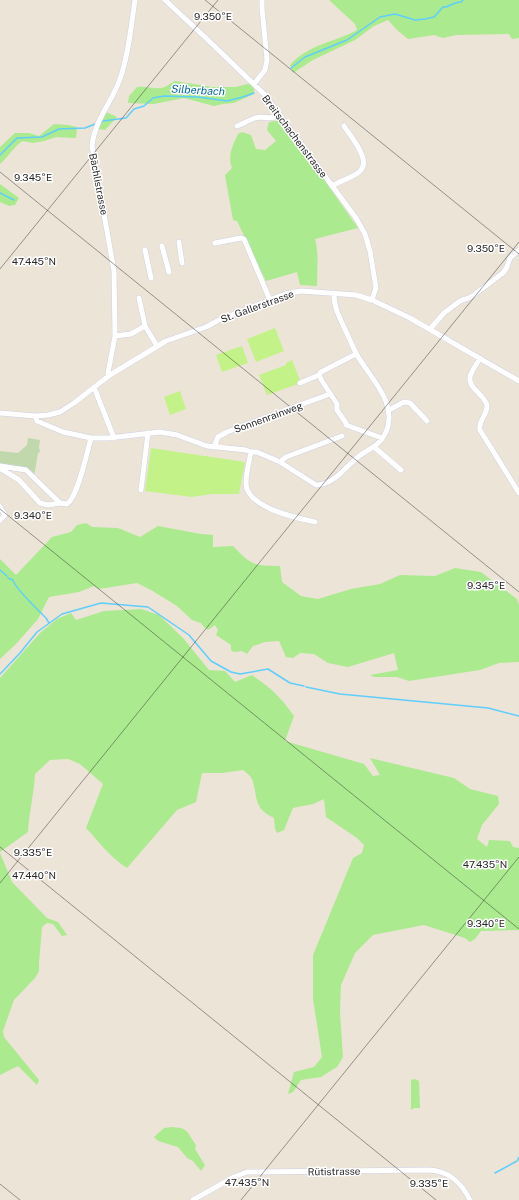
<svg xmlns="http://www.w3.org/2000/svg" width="519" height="1200" viewBox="0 0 519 1200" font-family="'Public Sans',sans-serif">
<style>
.green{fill:#abea8e}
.cemetery{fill:#c1d8ad}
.pitch{fill:#c3f288}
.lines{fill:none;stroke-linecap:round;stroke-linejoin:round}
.stream{stroke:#5fcefb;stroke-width:1.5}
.minor-casing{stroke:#cdd1e3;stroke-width:6}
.minor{stroke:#fff;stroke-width:5}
.ticks{fill:none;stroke:#282828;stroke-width:1;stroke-opacity:0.45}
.labels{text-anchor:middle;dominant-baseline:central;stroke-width:3;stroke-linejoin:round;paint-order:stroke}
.street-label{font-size:10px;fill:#282828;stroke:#fff}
.water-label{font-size:11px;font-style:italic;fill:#0068a5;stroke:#fff}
.ticks-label{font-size:10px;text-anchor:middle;fill:#282828;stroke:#fff;stroke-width:3;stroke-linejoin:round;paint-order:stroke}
</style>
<rect width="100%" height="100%" fill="#ede4d8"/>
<path class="green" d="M329 0H519V38L512 39 509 34 456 35 443 38 434 35 408 39 397 30 388 20 374 26 355 40 313 60 293 73 290 65C307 45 335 42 357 30L355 24Z
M175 81 212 87H236L247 84 254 85V94L234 103 223 104 214 106 184 98 154 104 128 103 129 96 137 87C145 86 154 89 160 88 166 88 170 83 175 81Z
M106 112 117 117 105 130 98 129Z
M282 120 358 228 315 239C319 253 317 270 317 286L300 285 297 272 266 281 237 221 233 220 225 175 232 168C227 156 233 145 238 134L242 132 251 135 256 149 265 150 276 141 267 130 269 122Z
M54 124 68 125 77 127 76 138 56 137 44 141 33 143 22 141C13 148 8 157 0 164V147L15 133H29L39 136Z
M0 184 19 198 15 205 9 206 0 202Z
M86 523 92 527 118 528 140 537 158 526 201 534 213 535V547L233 546C251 565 254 566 280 566L282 582 301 596 318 599 351 589 380 584 400 575 435 576 455 568 481 572 517 599 519 605V662L499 663 480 670 409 681 397 677H374L370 675 398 670 394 653 348 667 328 663 314 654 300 653 293 658 286 657 279 641 265 642 253 646 247 654 242 651 234 652 231 650V645L216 635 218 630 215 625 208 630 203 626 201 623 192 620 177 606 151 590 137 583 99 589 94 586 79 592 49 597 38 619 16 644 0 659V551V559L16 575 52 537 71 532 77 525Z
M141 609 159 615 183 638 209 670 225 671 235 682 252 675C271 688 281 697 294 716L285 741 364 764 373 776 380 775 370 758 454 778 470 789 498 796 499 804 482 825 477 839 487 847 489 840 510 841 513 847 519 848V930L481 931 475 939 470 942 465 938 424 925 373 935 355 953 341 985 340 1012 343 1057 337 1067 321 1077 301 1080 293 1092 288 1094 294 1072 314 1067 322 1057 313 999V955L353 858 362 853 364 845 357 838 326 817 324 799 313 804 293 808 284 830 277 833 275 829 274 818C254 808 258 800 253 782 252 777 247 773 243 770L222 773H202L196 802 177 810 127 868C111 858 99 842 86 828L103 784 80 764 68 759 50 760 35 774C34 794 29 812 28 832L0 852V678L40 633 57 619 71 613 76 620 104 611Z
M0 853 12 882 47 918 58 922 67 935 62 936 53 924 47 923 42 927 39 963V971L35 978 14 1000 3 1031 4 1037 39 1080 37 1085 18 1066 0 1075Z
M415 1079 419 1081 420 1108H414L411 1110V1080Z
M171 1127C189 1128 186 1131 196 1145L195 1149 205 1165 201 1171 193 1161 187 1158 178 1147 158 1141 154 1137 164 1128Z"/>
<path class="cemetery" d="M28 438 40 440 39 447 40 452 38 453 34 477 24 471 0 466V451L18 453 27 445Z"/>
<path class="pitch" d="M275 328 284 351 256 362 247 339Z
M242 346 248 363 222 372 216 355Z
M292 360 301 383 267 395 259 375 286 365V363Z
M180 391 186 409 170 415 164 397Z
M151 448 245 462 239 494H212L192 497 145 491Z"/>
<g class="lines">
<path class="stream" d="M291 68 305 57 347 40 380 17 395 14 415 20 425 19 434 17 443 7C450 8 451 2 461 2L463 0
M100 123 103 121 126 118 134 109 144 106 153 98 164 96 198 97 227 101 243 97 254 93
M0 155 17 138 42 137 59 129 85 128 95 124
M0 193 14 200
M0 570 7 576
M8 578 13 580C14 587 38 610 45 617
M46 618 49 623
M0 674 20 653 37 632 62 614 101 603 148 607 189 635 211 661 231 672 240 674 268 669 290 683 304 686
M306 687 340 694 488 708 519 716
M495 1173 517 1161 519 1157"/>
<defs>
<path id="minor" d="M165 0 209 41 264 94 356 218 365 234 370 251 376 288 372 300
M254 84 265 70 267 60 262 8V0
M237 126C243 124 249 120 255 118 263 115 271 121 280 115
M332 186C341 180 353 178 360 171 372 160 350 136 344 126
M179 242 182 263
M215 243 241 238 244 239 270 300
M162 246 169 272
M145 250 151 278
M139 298 145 326 157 346
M430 329 444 313 460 301 471 297 503 273 507 267 510 258 519 250
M115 336 131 334 145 326
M480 358C477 364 471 371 470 377 468 389 486 395 487 406 487 416 478 420 480 430L519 493
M110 375 108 373 115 336 114 271 92 146C94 121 112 102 120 79 129 53 131 26 135 0
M319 375 322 381 337 404V410L346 423V425L382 438
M300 383 319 375 321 372 356 354
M94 387 114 438
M389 410 404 402 410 403 427 421
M0 413 35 416 48 415 60 412 74 403 110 375 166 341 206 327 219 320 285 294 301 291 356 295 372 300 410 318 519 381
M35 416 37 421 63 432 91 438H109L160 432 177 435 207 446 246 450 251 452H257L280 462 316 485C334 485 345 467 358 457 367 450 380 445 385 434 400 404 370 378 357 355 354 350 352 344 349 338 343 324 333 308 334 293
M214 447 218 437 227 432 330 394
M374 447 401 470
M251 452C249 462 246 473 246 483 246 508 298 518 315 522
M280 462 286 457 342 436
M0 466 26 470 60 503 67 504C78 497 87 452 91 438
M0 467 1 469 19 480 40 503 48 505 60 503
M141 490 148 433
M0 507 5 515 0 520
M193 1200 234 1177 247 1172 429 1170C449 1171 461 1182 470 1200"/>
</defs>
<use href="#minor" class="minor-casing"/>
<use href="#minor" class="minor"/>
</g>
<path class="ticks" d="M205 0 519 254M0 172 519 592M0 269 218 0M0 509 519 929M0 847 436 1200M0 883 519 242M0 1184 20 1200M241 1200 519 857"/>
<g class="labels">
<g class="street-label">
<text transform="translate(295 136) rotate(53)">Breitschachenstrasse</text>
<text transform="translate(99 184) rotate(79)">Bächlistrasse</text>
<text transform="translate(257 306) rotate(-20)">St. Gallerstrasse</text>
<text transform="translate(268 417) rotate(-20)">Sonnenrainweg</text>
<text transform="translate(334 1171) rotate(-1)">Rütistrasse</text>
</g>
<g class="water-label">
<text transform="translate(198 90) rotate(3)">Silberbach</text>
</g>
</g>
<g class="ticks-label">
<text x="213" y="20">9.350°E</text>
<text x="33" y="181">9.345°E</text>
<text x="486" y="252">9.350°E</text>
<text x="34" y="265">47.445°N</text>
<text x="33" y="519">9.340°E</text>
<text x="486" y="589">9.345°E</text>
<text x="33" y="856">9.335°E</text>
<text x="485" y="868">47.435°N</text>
<text x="34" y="879">47.440°N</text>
<text x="486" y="927">9.340°E</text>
<text x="247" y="1186">47.435°N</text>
<text x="429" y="1187">9.335°E</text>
</g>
</svg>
